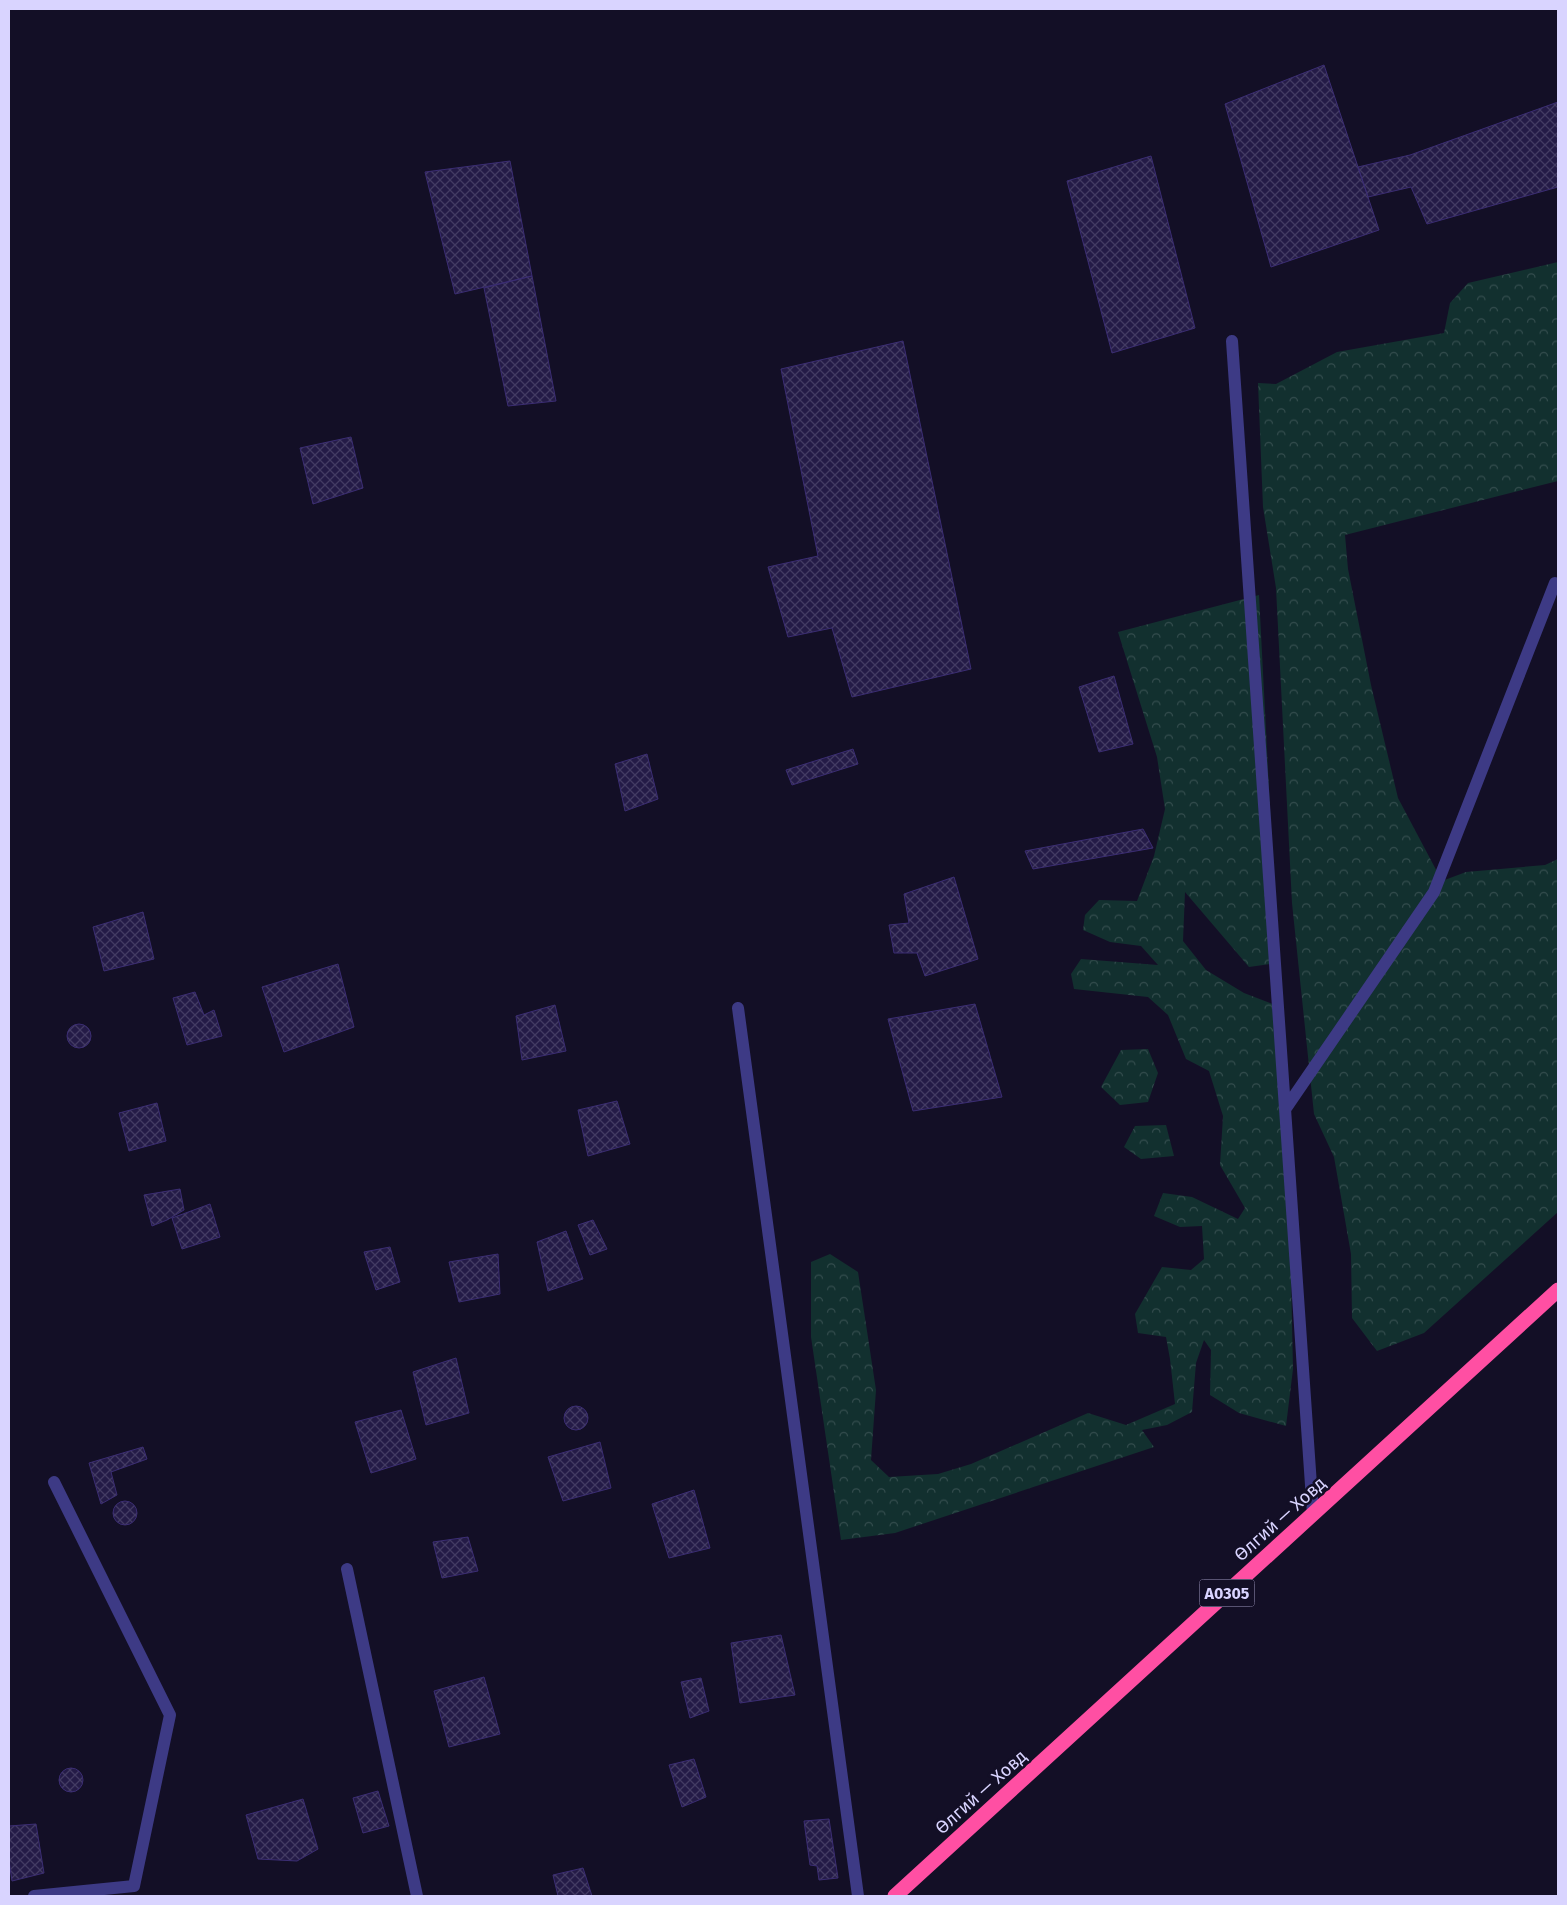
<svg xmlns="http://www.w3.org/2000/svg" width="1567" height="1905" viewBox="0 0 1567 1905" font-family="'Fira Sans',sans-serif">
<style>
.forest{fill:url(#forest-crowns)}
.building{fill:url(#building-cross-hatch);stroke:#3b2d73}
.lines{fill:none;stroke-linecap:round;stroke-linejoin:round}
.lane{stroke:#3d3a85;stroke-width:12}
.street{stroke:#3d3a85;stroke-width:12}
.highway{stroke:#ff4fa3;stroke-width:15}
.labels{text-anchor:middle;dominant-baseline:central;stroke-width:5;stroke-linejoin:round;paint-order:stroke}
.shield{fill:#130f26;stroke:#9e99be;stroke-width:1}
.shield-label{font-size:16px;font-weight:bold;fill:#d9d4ff}
.street-label{font-size:18px;fill:#d9d4ff;stroke:#130f26}
</style>
<defs>
<pattern id="forest-crowns" width="20" height="18" patternUnits="userSpaceOnUse" patternTransform="scale(1.25)"><rect width="20" height="18" fill="#12302f"/><path d="M2 6a3 3 0 1 1 6 0M12 15a3 3 0 1 1 6 0" fill="none" stroke="#344d4e"/></pattern>
<pattern id="building-cross-hatch" width="8" height="8" patternUnits="userSpaceOnUse" patternTransform="scale(1.25)"><rect width="8" height="8" fill="#241b47"/><path d="M0 0l8 8M0 8l8-8" fill="none" stroke="#433b63"/></pattern>
</defs>
<rect width="100%" height="100%" fill="#130f26"/>
<path class="forest" d="M1558 262V481L1345 535 1348 569 1371 685 1398 798 1442 881 1466 872 1545 865 1558 859V1212L1424 1333 1377 1351 1352 1318 1351 1254 1334 1157 1314 1114 1292 903 1276 588 1263 507 1258 383 1276 384 1337 352 1444 333 1450 303 1468 283Z
M1259 595 1278 963 1249 967 1185 892 1183 941 1206 970 1244 993 1275 1005 1289 1184 1293 1369 1286 1426 1239 1413 1210 1395 1211 1350 1204 1340 1196 1363 1192 1412 1167 1425 1142 1430 1154 1447 895 1533 841 1540 811 1337V1262L830 1254 858 1272 876 1390 871 1460 889 1477 938 1474 971 1464 1088 1413 1126 1425 1175 1404 1170 1359 1166 1337 1138 1333 1135 1314 1162 1267 1191 1270 1204 1259 1202 1226 1180 1227 1154 1216 1163 1193 1192 1197 1238 1219 1245 1208 1220 1165 1223 1116 1209 1071 1186 1059 1168 1015 1148 997 1074 989 1071 974 1081 959 1158 965 1141 946 1110 942 1083 930 1085 915 1099 900 1137 901 1154 856 1165 809 1157 757 1118 632Z
M1148 1049 1158 1073 1148 1102 1120 1105 1101 1087 1121 1050Z
M1166 1125 1174 1156 1141 1159 1124 1147 1135 1126Z"/>
<path class="building" d="M1324 65 1379 230 1271 267 1225 104Z
M1558 102V187L1427 224 1411 187 1368 197 1358 167 1410 155Z
M1151 156 1195 328 1112 353 1067 181Z
M510 161 532 276 455 294 425 172Z
M532 276 556 401 508 406 484 288Z
M903 341 971 669 852 697 832 628 788 637 768 567 818 556 781 369Z
M351 437 363 488 313 504 300 448Z
M1114 676 1133 744 1099 752 1079 687Z
M853 749 858 764 792 785 786 770Z
M647 754 658 799 625 811 615 764Z
M1143 829 1153 848 1033 869 1025 851Z
M954 877 978 959 925 976 917 953H894L889 925 909 923 904 894Z
M143 912 154 959 104 971 93 927Z
M338 964 354 1027 284 1052 262 987Z
M195 992 204 1015 214 1010 222 1036 187 1045 173 998Z
M975 1004 1002 1097 913 1111 888 1019Z
M555 1005 566 1051 522 1060 516 1016Z
M67 1036a12 12 0 1 1 24 0a12 12 0 1 1-24 0Z
M617 1101 630 1144 588 1156 578 1110Z
M157 1103 166 1141 129 1151 119 1113Z
M180 1189 184 1210 167 1220 152 1226 144 1195Z
M210 1204 220 1237 182 1249 172 1218Z
M593 1220 607 1249 590 1255 578 1225Z
M566 1231 583 1279 548 1291 537 1242Z
M390 1247 400 1282 376 1290 364 1252Z
M498 1254 500 1294 459 1302 449 1262Z
M456 1358 469 1413 426 1425 413 1372Z
M564 1418a12 12 0 1 1 24 0a12 12 0 1 1-24 0Z
M401 1410 416 1459 371 1473 355 1422Z
M600 1442 611 1488 563 1501 548 1457Z
M143 1447 147 1459 111 1472 117 1495 101 1504 89 1463Z
M694 1490 710 1548 669 1558 652 1504Z
M113 1513a12 12 0 1 1 24 0a12 12 0 1 1-24 0Z
M468 1537 478 1571 442 1578 433 1542Z
M781 1635 795 1695 740 1703 731 1643Z
M484 1677 500 1734 449 1747 434 1691Z
M701 1678 709 1711 690 1718 681 1682Z
M694 1759 706 1797 682 1807 669 1765Z
M59 1780a12 12 0 1 1 24 0a12 12 0 1 1-24 0Z
M378 1791 389 1826 363 1833 353 1798Z
M303 1799 318 1849 297 1861 258 1859 246 1815Z
M829 1819 838 1878 819 1880 817 1866 810 1865 804 1821Z
M36 1824 44 1873 12 1881 9 1861V1826Z
M583 1868 592 1896H558L553 1875Z"/>
<g class="lines">
<path class="lane" d="M1232 341 1313 1514
M1286 1108 1434 892 1555 583"/>
<path class="street" d="M738 1008 858 1896
M347 1569 417 1896
M34 1896 134 1886 170 1715 54 1482"/>
<path class="highway" d="M895 1896 1558 1290"/>
</g>
<g class="labels">
<rect class="shield" x="1199.5" y="1579.5" width="55" height="27" rx="4"/>
<g class="shield-label">
<text x="1227" y="1593">A0305</text>
</g>
<g class="street-label">
<text transform="translate(1280 1519) rotate(-42)">Өлгий — Ховд</text>
<text transform="translate(981 1792) rotate(-42)">Өлгий — Ховд</text>
</g>
</g>
<rect width="1567" height="1905" fill="none" stroke="#d9d4ff" stroke-width="20"/>
</svg>
